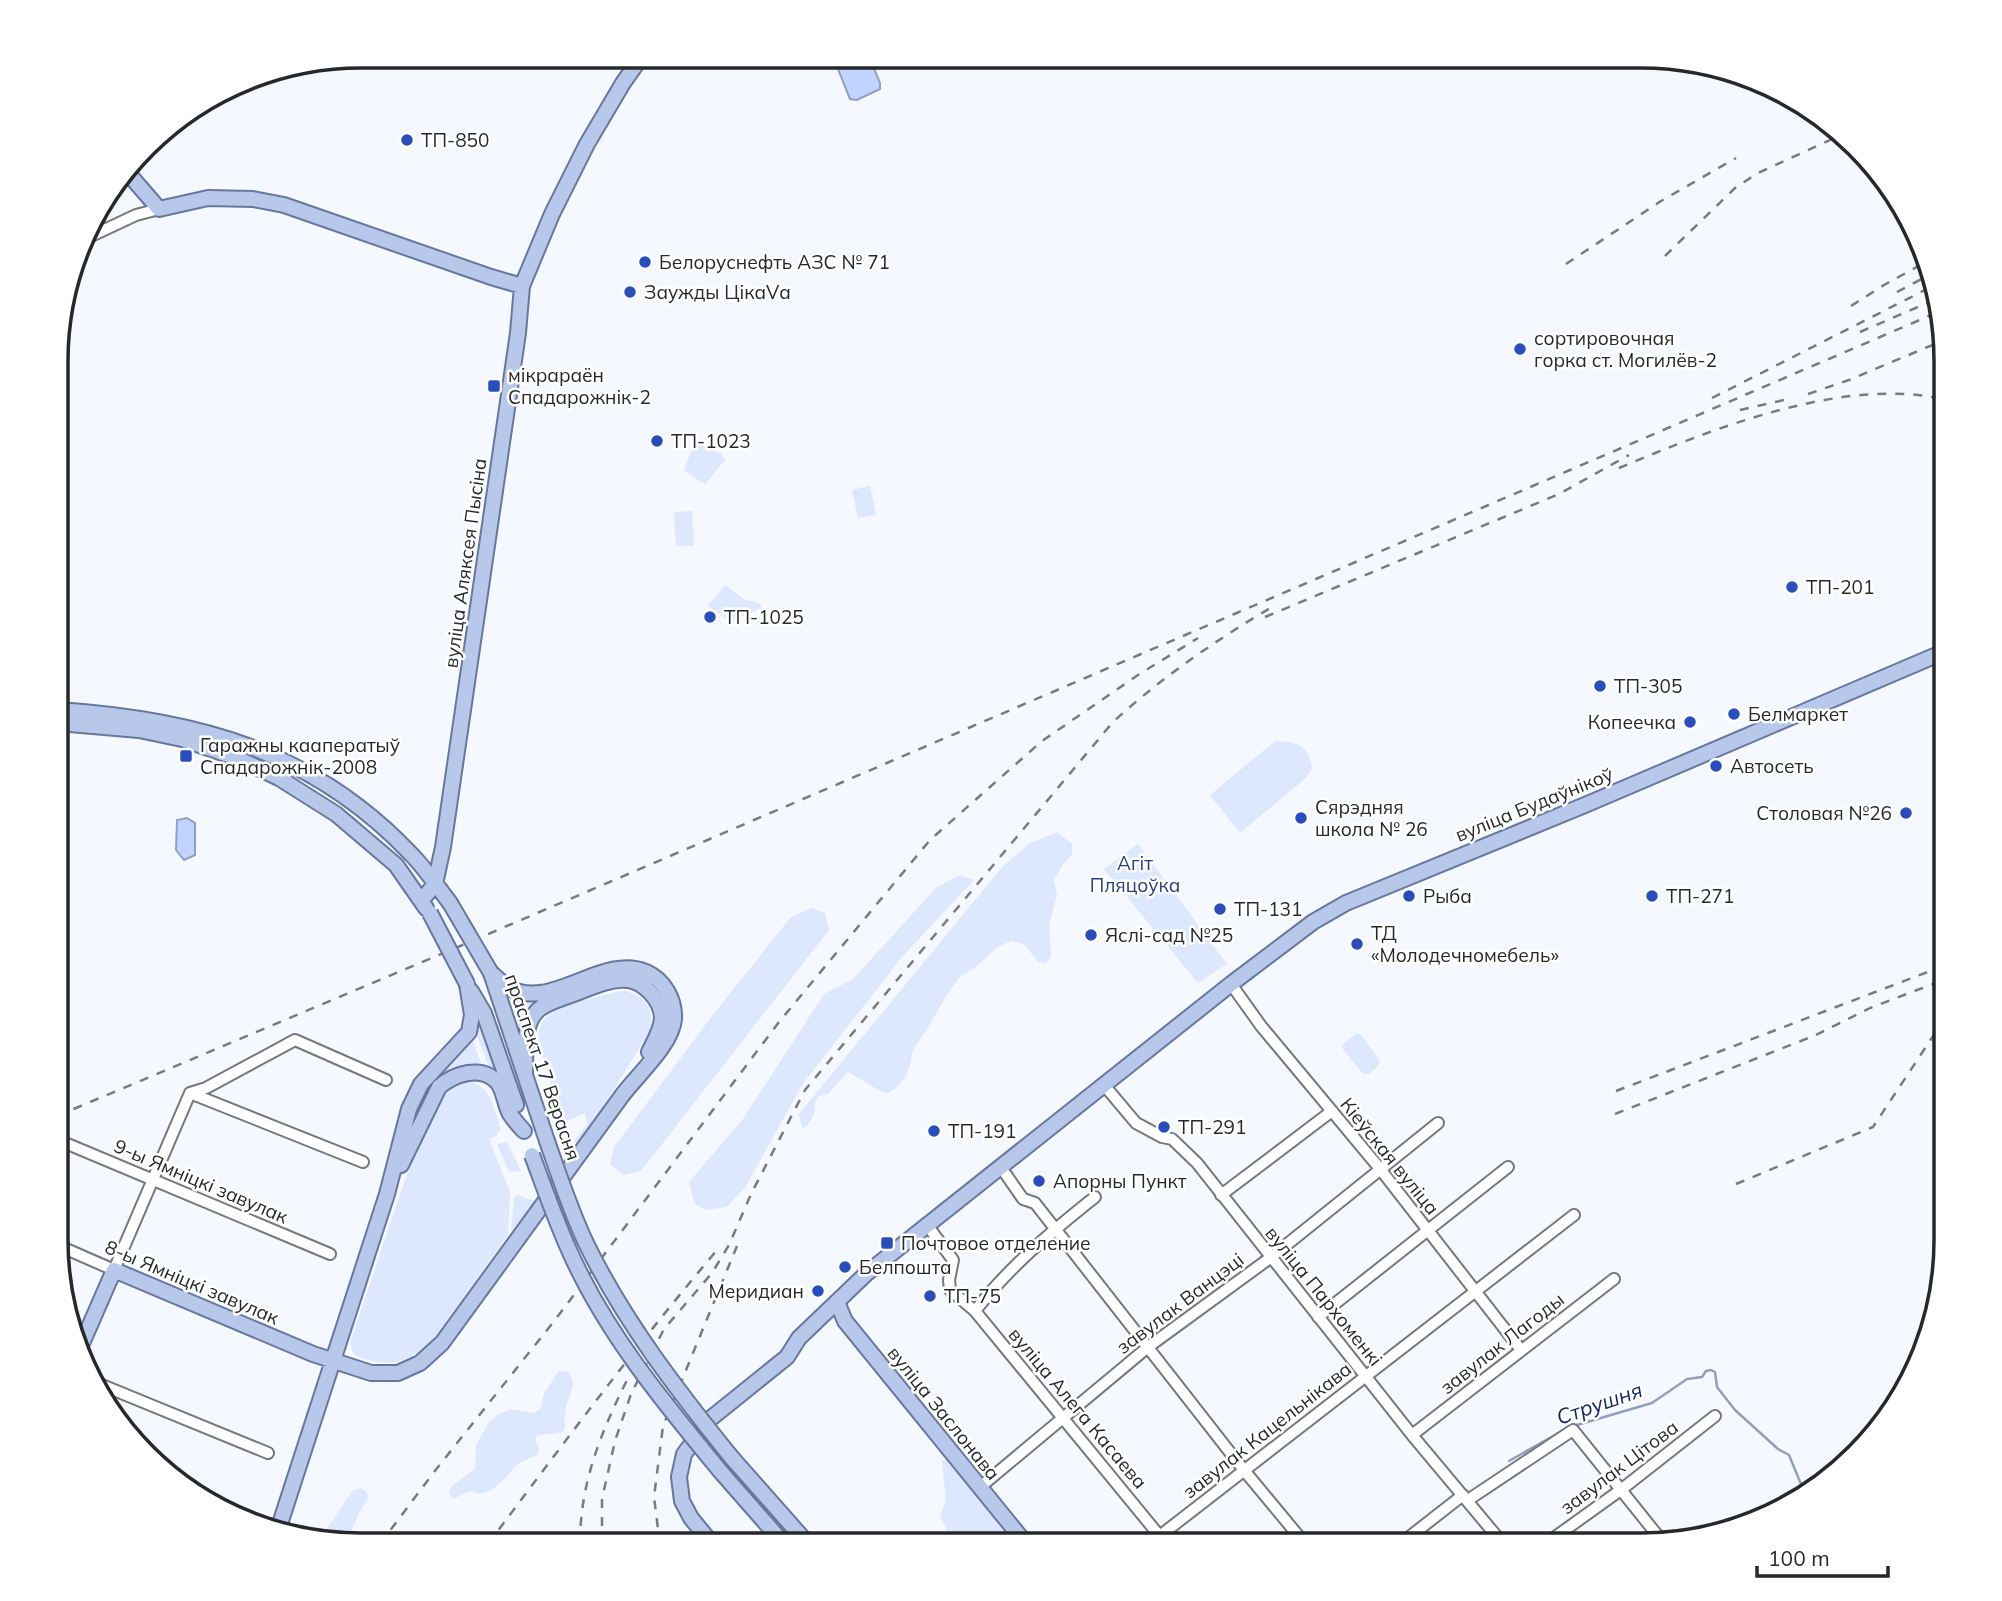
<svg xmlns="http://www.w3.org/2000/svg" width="2002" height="1601" viewBox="0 0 2002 1601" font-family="Mulish,sans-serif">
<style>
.green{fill:#dde7fd}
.water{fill:#c0d4ff;stroke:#92a0bf;stroke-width:2}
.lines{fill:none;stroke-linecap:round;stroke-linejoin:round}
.stream{stroke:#92a0bf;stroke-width:2.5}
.minor-casing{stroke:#76787d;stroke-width:14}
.major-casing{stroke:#67789e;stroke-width:18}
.minor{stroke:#fff;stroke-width:10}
.major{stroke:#b8c8eb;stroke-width:14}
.rail{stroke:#797b7f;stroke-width:2.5;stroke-dasharray:9 9;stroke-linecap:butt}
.major-bridge-casing{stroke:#67789e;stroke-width:18;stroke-linecap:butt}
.major-bridge{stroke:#b8c8eb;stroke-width:14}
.poi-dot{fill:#284ebd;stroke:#fff;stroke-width:2.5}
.labels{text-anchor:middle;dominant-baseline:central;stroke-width:5;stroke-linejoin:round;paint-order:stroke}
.poi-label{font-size:19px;fill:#27282a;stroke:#fff;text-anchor:start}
.street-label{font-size:19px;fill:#27282a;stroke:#fff}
.park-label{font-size:19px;fill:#28407e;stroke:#fff}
.water-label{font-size:21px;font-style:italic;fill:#132864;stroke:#fff}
.rim{fill:none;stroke:#27282a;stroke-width:3.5}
</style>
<rect width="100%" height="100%" fill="#f5f8fe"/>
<path class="green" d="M694 443 721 453 725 460 705 484 684 471Z
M870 486 876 515 858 518 852 490Z
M692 511 694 546H676L674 512Z
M725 585 744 599 761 604V608L731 622 708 606Z
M1275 741C1298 742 1309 745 1312 769L1307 777 1240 833 1210 795Z
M1057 832 1072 844V855L1064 863 1054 880 1057 895 1049 925 1051 957 1046 963 1038 962 1024 944 1012 941C993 947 991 954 977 966 972 972 964 972 959 978 942 999 931 1026 914 1048 911 1055 912 1058 910 1065 908 1076 898 1088 888 1093L880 1091 848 1072 828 1094 819 1096 815 1103 814 1115 806 1127 802 1128 799 1114 1003 866 1030 843Z
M1138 844 1227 964 1198 983 1104 869Z
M959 875 974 880 902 957 802 1085 746 1186 727 1207 705 1210 694 1203 689 1182 743 1119 824 994 853 979 936 888Z
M811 908 825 913 829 930 641 1171 623 1175 610 1164 614 1147 712 1016 790 918Z
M625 991C648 998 655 1009 649 1033L601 1110 577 1145 574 1141 587 1125 585 1113 562 1123 538 1041C538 1032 541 1021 549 1015 562 1006 609 992 625 991Z
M507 992 546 998 522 1033Z
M477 1019 498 1076 489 1072V1068L475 1030Z
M1355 1034H1360L1379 1059V1065L1369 1074H1363L1342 1048 1343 1044Z
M472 1038 482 1067 456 1069 438 1080 405 1147 413 1113 426 1086Z
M461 1081C490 1080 494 1108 501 1130L497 1132V1136L489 1139 510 1192 508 1235 435 1337C410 1364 388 1369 354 1355L350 1343 408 1171 445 1094 451 1086Z
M507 1142 521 1171 509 1172 497 1144Z
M517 1195 535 1201 511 1232 514 1198Z
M559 1371 569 1372C579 1387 566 1397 565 1413 564 1419 566 1424 564 1431 555 1435 546 1433 536 1436L535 1441 539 1447 538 1455C531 1458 523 1460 517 1465 504 1477 491 1501 470 1491L453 1499 449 1493 451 1487 475 1468 476 1445 489 1422 499 1414 511 1409 535 1413 541 1408 544 1393Z
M950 1456 1015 1545H954L940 1516 946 1500 942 1462Z
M361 1488 367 1493 368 1499C357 1513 353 1529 345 1544L320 1539 352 1491Z"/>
<path class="water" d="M843 56H869L880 83V89L857 100 850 99 838 69V60Z
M187 818 195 823V855L184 860 176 850 177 820Z"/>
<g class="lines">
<path class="stream" d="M1570 1427 1652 1403 1687 1379 1702 1377 1706 1371 1711 1370 1715 1372 1717 1387 1735 1410 1778 1449 1789 1455 1803 1489
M1509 1461 1564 1430"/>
<defs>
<path id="minor" d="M87 238 136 215 159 209
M1231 984 1261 1026 1381 1170 1521 1350
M1104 1085 1136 1123 1162 1137 1172 1139 1197 1163 1412 1435 1504 1545
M190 1093 206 1088 295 1040 386 1080
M190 1093 363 1162
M58 1140 330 1254
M1000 1166 1023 1199 1035 1203 1243 1469 1306 1545
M1221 1195 1332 1111
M927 1225 953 1260 949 1280 950 1290 975 1311 1167 1545
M57 1245 114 1270 190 1093
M975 1311C1009 1267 1051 1232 1095 1197
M1318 1317 1508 1167
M92 1381 268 1453
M1412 1435 1614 1279
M979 1488 1148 1347 1270 1258 1438 1123
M1468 1500 1573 1430 1662 1541
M1148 1545 1574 1215
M1399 1545 1463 1495
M1544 1545 1622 1489 1715 1416"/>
<path id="major" d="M127 172 159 209 208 198 253 199 284 205 491 277 522 286
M58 710C195 719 312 750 410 853 425 868 437 886 450 903
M58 723 139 730 182 739 237 758 279 778 336 814 396 865 426 908
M421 901 435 884 443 847 518 333 522 286 552 214 587 144 623 83 642 56
M491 973 547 1141
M471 991 484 1013 516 1105
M525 1074C526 1055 522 1026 537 1011 545 1003 560 999 571 995 588 989 609 978 628 980 644 982 661 1000 662 1017 662 1029 654 1042 649 1052
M401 1165 439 1087C454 1074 482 1064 498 1083 504 1091 505 1105 510 1114 514 1120 519 1126 524 1131
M837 1302 845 1321 1027 1545
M80 1348 114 1270 313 1354 371 1373H398L420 1363 442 1343C502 1261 561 1179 621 1097 636 1076 672 1045 674 1019 675 999 664 980 646 972 602 953 550 1013 508 987 502 983 497 978 491 973
M732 1458 809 1545
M721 1472 785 1545
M278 1530 387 1194 409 1109 421 1084 469 1032 472 1015 467 984
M713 1545 691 1518 682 1501 679 1477 684 1454 710 1419 787 1357 799 1338 867 1273 1231 984 1313 922 1346 903 1585 805 1946 651"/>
</defs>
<use href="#minor" class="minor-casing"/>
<use href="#major" class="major-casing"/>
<use href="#minor" class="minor"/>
<use href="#major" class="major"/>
<path class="rail" d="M1665 256 1735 188 1758 173 1843 134
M1566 264 1661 201 1736 158
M1897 292 1929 275
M1851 306 1884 285 1926 262
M1860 332 1934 300
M1808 394 1849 380 1942 341
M1712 398 1931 287
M1740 410 1784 400
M1619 468C1712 429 1846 375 1946 400
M1265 617 1559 494 1629 455
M1616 1091 1946 965
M1615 1114 1816 1035 1870 1008 1946 979
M57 1116 458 947 1936 313
M1736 1184 1873 1127 1945 1018
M380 1544 434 1472 555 1320 779 1022 930 840 1042 741 1138 675 1198 638
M488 1544C563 1444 637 1344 718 1249
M580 1544C580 1481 602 1430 630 1374
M602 1544V1499L615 1441 631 1394 664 1329 712 1273 729 1245 751 1194 805 1090 1113 722C1161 678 1216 640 1272 607
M660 1545 654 1497 663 1426 737 1246"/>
<defs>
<path id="major-bridge" d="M450 903 491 973
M430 913 467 984
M547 1141C559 1175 570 1209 585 1241 623 1320 677 1390 732 1458
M532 1155C544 1187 555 1219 569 1250 605 1332 664 1403 721 1472"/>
</defs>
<use href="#major-bridge" class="major-bridge-casing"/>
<use href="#major-bridge" class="major-bridge"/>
</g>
<g class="poi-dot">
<circle cx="407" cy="140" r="7"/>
<circle cx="645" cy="262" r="7"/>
<circle cx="630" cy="292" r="7"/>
<circle cx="1520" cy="349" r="7"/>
<rect x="487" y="379" width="14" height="14" rx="3.5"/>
<circle cx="657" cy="441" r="7"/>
<circle cx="1792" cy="587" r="7"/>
<circle cx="710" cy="617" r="7"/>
<circle cx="1600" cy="686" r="7"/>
<circle cx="1734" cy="714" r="7"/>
<circle cx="1690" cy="722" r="7"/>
<rect x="179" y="749" width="14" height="14" rx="3.5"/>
<circle cx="1716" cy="766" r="7"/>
<circle cx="1906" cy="813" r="7"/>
<circle cx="1301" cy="818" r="7"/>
<circle cx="1409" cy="896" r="7"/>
<circle cx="1652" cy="896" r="7"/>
<circle cx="1220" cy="909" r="7"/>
<circle cx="1091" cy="935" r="7"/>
<circle cx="1357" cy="944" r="7"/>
<circle cx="1164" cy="1127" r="7"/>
<circle cx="934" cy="1131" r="7"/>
<circle cx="1039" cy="1181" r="7"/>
<rect x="880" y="1236" width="14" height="14" rx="3.5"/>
<circle cx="845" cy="1267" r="7"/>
<circle cx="818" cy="1291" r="7"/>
<circle cx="930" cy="1296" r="7"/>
</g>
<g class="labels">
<g class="poi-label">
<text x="421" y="140">ТП-850</text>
<text x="659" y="262">Белоруснефть АЗС № 71</text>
<text x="644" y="292">Заужды ЦікаVа</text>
<text x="1534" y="338">сортировочная<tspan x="1534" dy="22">горка ст. Могилёв-2</tspan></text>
<text x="508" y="375">мікрараён<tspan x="508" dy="22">Спадарожнік-2</tspan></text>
<text x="671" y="441">ТП-1023</text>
<text x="1806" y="587">ТП-201</text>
<text x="724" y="617">ТП-1025</text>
<text x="1614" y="686">ТП-305</text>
<text x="1748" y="714">Белмаркет</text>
<text x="1676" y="722" text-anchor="end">Копеечка</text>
<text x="200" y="745">Гаражны кааператыў<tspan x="200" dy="22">Спадарожнік-2008</tspan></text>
<text x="1730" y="766">Автосеть</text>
<text x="1315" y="807">Сярэдняя<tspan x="1315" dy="22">школа № 26</tspan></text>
<text x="1892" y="813" text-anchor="end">Столовая №26</text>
<text x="1423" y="896">Рыба</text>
<text x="1666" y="896">ТП-271</text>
<text x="1234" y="909">ТП-131</text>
<text x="1371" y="933">ТД<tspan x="1371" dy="22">«Молодечномебель»</tspan></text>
<text x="1105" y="935">Яслі-сад №25</text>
<text x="1178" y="1127">ТП-291</text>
<text x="948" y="1131">ТП-191</text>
<text x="1053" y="1181">Апорны Пункт</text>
<text x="901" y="1243">Почтовое отделение</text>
<text x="859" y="1267">Белпошта</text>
<text x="804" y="1291" text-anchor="end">Меридиан</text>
<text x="944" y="1296">ТП-75</text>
</g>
<g class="street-label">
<text transform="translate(465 563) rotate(-82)">вуліца Аляксея Пысіна</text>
<text transform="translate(1534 804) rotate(-22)">вуліца Будаўнікоў</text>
<text transform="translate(543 1067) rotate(71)">праспект 17 Верасня</text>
<text transform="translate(1390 1156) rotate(51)">Кіеўская вуліца</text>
<text transform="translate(201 1181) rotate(23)">9-ы Ямніцкі завулак</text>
<text transform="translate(192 1282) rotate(23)">8-ы Ямніцкі завулак</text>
<text transform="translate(1324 1296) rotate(51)">вуліца Пархоменкі</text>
<text transform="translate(1180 1303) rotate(-37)">завулак Ванцэці</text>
<text transform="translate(1502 1343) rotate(-38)">завулак Лагоды</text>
<text transform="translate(1078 1408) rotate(50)">вуліца Алега Касаева</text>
<text transform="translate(944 1413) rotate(51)">вуліца Заслонава</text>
<text transform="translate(1267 1430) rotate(-38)">завулак Кацельнікава</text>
<text transform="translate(1619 1467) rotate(-37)">завулак Цітова</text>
</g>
<g class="park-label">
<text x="1135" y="863">Агіт<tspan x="1135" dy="22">Пляцоўка</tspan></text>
</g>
<g class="water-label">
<text transform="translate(1599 1403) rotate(-19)">Струшня</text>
</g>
</g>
<path d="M0 0H2002V1601H0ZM361 68H1641A293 293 0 0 1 1934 361V1240A293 293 0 0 1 1641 1533H361A293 293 0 0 1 68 1240V361A293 293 0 0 1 361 68Z" fill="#fff" fill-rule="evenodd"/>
<path class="rim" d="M361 68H1641A293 293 0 0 1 1934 361V1240A293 293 0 0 1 1641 1533H361A293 293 0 0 1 68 1240V361A293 293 0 0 1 361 68Z"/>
<path d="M1757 1566v10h131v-10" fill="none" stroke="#27282a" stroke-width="3.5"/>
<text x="1768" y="1566" font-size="21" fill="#27282a" stroke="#ffffff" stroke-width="5" paint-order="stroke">100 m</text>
</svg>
